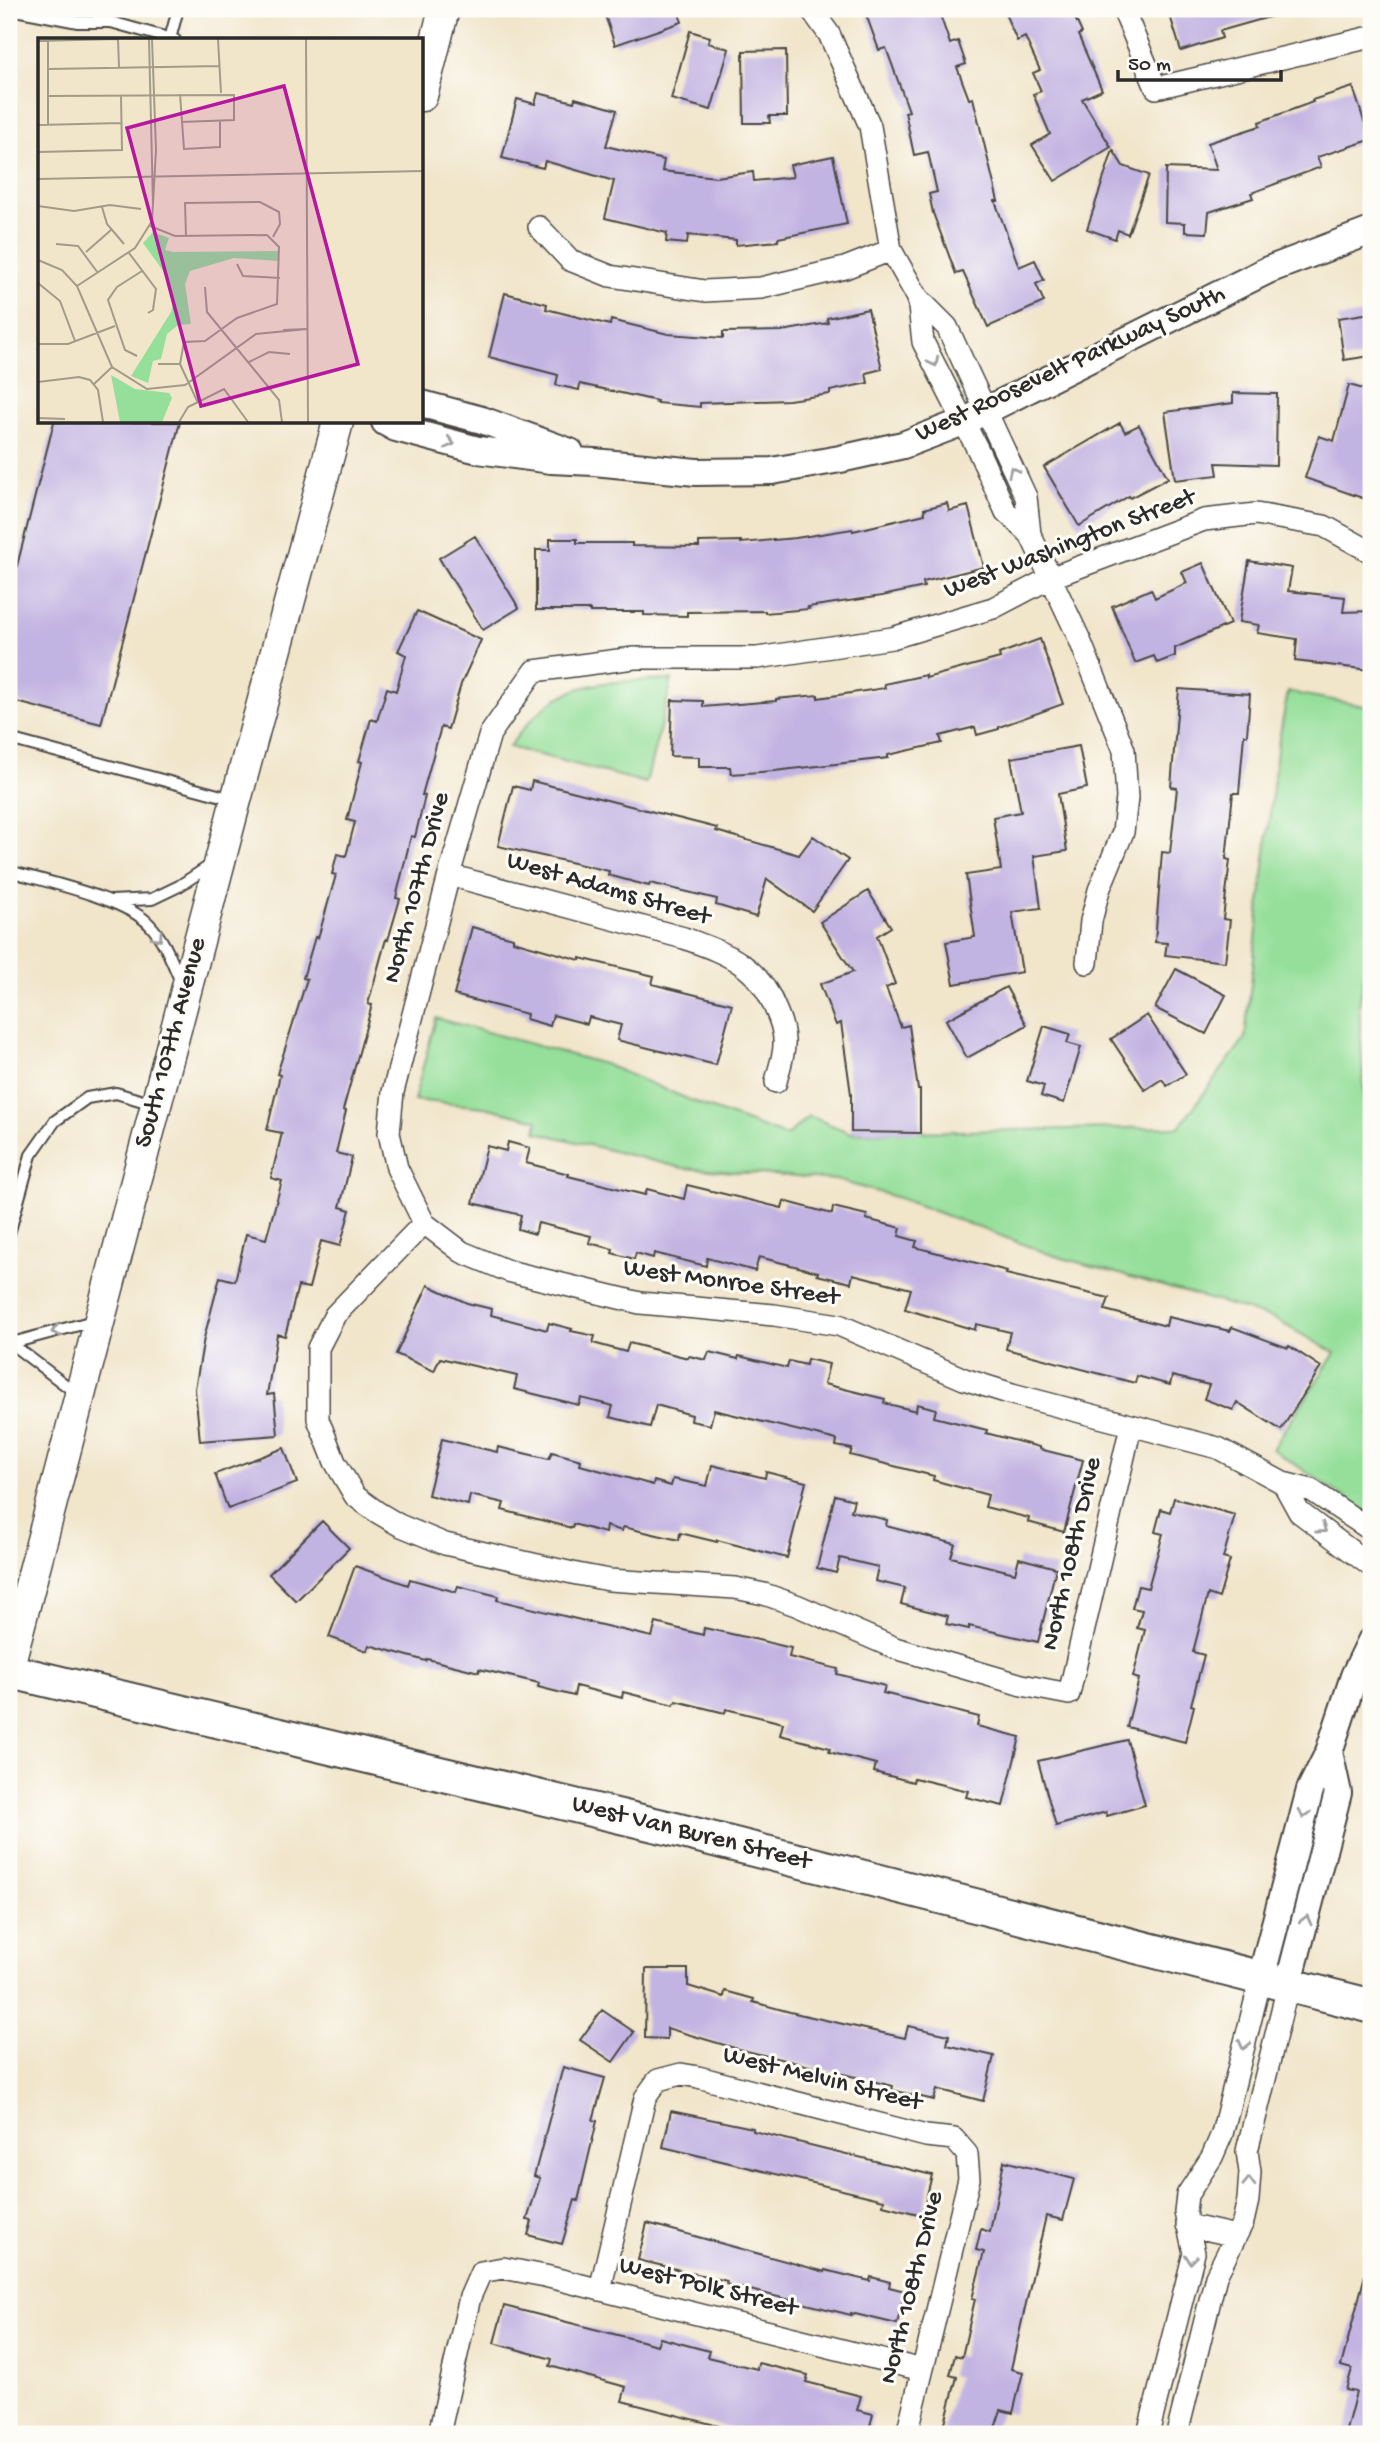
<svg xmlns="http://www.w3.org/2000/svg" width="1380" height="2443" viewBox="0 0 1380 2443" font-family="'Gochi Hand',sans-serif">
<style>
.green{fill:#95df9a;stroke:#608562;stroke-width:2}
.building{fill:#c2b4e2}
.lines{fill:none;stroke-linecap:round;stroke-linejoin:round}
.service-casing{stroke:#494743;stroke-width:14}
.minor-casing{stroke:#494743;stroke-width:24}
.tertiary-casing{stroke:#494743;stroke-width:30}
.secondary-casing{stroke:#494743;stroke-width:33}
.primary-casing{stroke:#494743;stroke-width:37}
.service{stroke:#fff;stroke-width:10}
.minor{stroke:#fff;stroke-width:21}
.tertiary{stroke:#fff;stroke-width:26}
.secondary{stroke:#fff;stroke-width:30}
.primary{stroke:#fff;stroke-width:33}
.oneway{stroke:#a0a0a0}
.labels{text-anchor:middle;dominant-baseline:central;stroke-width:6;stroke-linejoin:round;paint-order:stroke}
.street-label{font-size:26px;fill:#2b2b2b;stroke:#fdfcf7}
.inset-road{fill:none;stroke:#a29b8a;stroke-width:2}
.view{fill:#b5179e;fill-opacity:0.15;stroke:#b5179e;stroke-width:3.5}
.inset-edge{fill:none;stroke:#2b2b2b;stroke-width:3.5}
</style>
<rect width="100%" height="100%" fill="#fdfcf7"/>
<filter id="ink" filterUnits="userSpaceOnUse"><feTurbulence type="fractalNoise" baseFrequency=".0143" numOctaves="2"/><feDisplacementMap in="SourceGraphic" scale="14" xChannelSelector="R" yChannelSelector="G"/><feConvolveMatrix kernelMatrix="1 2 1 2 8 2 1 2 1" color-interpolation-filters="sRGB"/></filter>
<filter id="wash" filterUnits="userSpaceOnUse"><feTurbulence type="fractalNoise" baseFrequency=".00686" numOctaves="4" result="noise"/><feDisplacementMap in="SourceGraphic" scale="28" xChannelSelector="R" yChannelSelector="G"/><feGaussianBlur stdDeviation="1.57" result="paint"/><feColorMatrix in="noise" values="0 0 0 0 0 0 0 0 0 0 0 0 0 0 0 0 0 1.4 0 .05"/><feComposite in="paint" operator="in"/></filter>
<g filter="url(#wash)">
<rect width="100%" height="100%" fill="#f1e5ca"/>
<path class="green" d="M672 680 646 783 509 747C559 678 594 682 672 680Z
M1288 692 1371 707V932L1359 1006 1365 1112 1371 1129V1515L1272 1449 1335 1353 1274 1319 1227 1304 1052 1255 899 1198 836 1180 682 1168 536 1132 538 1120 484 1107 414 1100 436 1018 604 1064 707 1107 786 1136 809 1116 851 1133 1179 1127 1245 1038 1277 750Z"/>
<g id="blocks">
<path class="building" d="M603 9H677L682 22 615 45Z
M864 9H938L950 44 958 41 966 64 957 67 969 99 973 98 998 201H995L1019 267 1035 260 1044 280 1036 284 1044 302 988 327 963 272 956 274 933 213 929 194 937 192 928 152 914 155 905 112 909 111 886 48 879 50Z
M1003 9H1071L1082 33 1078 35 1102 90 1082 99 1111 147 1055 181 1032 145 1050 134 1033 94 1041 91 1033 73 1040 70 1025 37 1017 41Z
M1168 9H1279L1280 14 1220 31 1222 38 1181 51Z
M690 31 710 37 708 43 729 49 711 110 671 99Z
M786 50 787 116H769L770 123H744L743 51Z
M1353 87 1370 140 1317 157 1321 167 1251 193 1253 198 1209 212 1207 233 1185 232V223L1165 222 1166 168 1217 170 1208 143 1260 126 1259 122 1313 102 1312 100Z
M538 93 574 102 575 98 617 110 606 146 664 160 662 171 716 177 753 172 754 181 793 177 790 165 833 156 847 224 778 238V241L736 245V240L688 235 687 244 666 242 667 233 605 218 614 181 545 161 543 168 502 158 517 99 535 104Z
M1113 150 1123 166 1149 175 1128 234 1118 230 1115 239 1087 229Z
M505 293 547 304 546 309 610 325 611 320 668 334 723 338V332L782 331 828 323 827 318 868 309 882 369 866 373 868 383 830 391V394L789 400 700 403V407L656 403 657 401 580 384 579 390 556 385 558 375 489 357Z
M1371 313V356L1344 360 1338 318Z
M1349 385 1371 391V501L1305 478 1319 436 1334 441Z
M1233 393 1277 394 1276 465 1216 463 1218 475 1175 480 1165 412 1233 403Z
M54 422H180L101 724 9 700V597Z
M1120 423 1125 432 1139 425 1168 478 1130 498 1129 496 1079 526 1044 467Z
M947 503 949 511 968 506 984 567 923 582 924 587 882 596 808 607 809 609 765 613V611L687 612V616L644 615V612H590V610H536V550H550V539H577V543H632V546L699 547V542L741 541V543L796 538 852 529 853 531 925 514 924 509Z
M475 536 519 608 483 630 439 558Z
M1249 561 1292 568 1288 591 1345 597 1343 612 1371 611V670L1295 661 1297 639 1257 633 1259 625 1239 622Z
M1203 563 1230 624 1175 648V656L1157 663 1154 656 1135 663 1112 606 1151 589 1155 598 1187 583 1182 572Z
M417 611 481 640 461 684 448 729 441 727 422 795 425 796 415 837 411 836 396 898 400 899 388 940 386 939 368 1004 372 1005 343 1110 346 1111 336 1153 352 1157 340 1207 350 1210 340 1246 321 1241 309 1288 298 1286 285 1336 277 1334 267 1395 274 1394 278 1435 200 1441 195 1389 204 1338 220 1277 235 1281 246 1234 266 1239 282 1181 271 1178 282 1133 267 1130 280 1075 277 1074 307 979 303 978 315 937 318 938 336 875 332 874 337 854 346 856 355 822 347 820 362 762 359 761 371 719 377 721 387 688 396 691 406 655 398 651Z
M1040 639 1063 704 999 727V729L977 735 975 727 940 736 942 743 888 755V758L774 771 731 774 730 767H699V757L670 756 672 700 703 701V707L776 701V699L818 695V698L885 688 884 684 926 675V678L1000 658 999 654Z
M1179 689 1250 694 1247 735H1244L1239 793H1233L1226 859 1230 860 1223 919 1230 920 1225 962 1165 955 1167 943 1155 942 1162 852 1170 853 1177 788 1171 787Z
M1079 746 1087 788 1058 794 1067 851 1034 856 1041 908 1012 912 1022 972 954 984 946 942 975 937 966 875 1001 870 993 817 1021 812 1011 758Z
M532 781 717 828 716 831 799 855 813 836 848 860 812 911 767 879 756 917 716 905 717 899 650 883 649 886 608 875 609 871 498 846 513 786 530 790Z
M868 891 891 927 877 936 895 984 886 988 901 1027 909 1025 918 1090H920V1133L851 1132V1094L841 1023 836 1025 820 984 853 972 820 922Z
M472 927 513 938V941L580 960V958L654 976 652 984 732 1004 716 1065 617 1040 621 1025 589 1017 587 1024 553 1015 550 1026 526 1019 527 1014 454 995Z
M1176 969 1226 995 1206 1034 1155 1008Z
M1006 987 1027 1025 967 1058 946 1020Z
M1147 1015 1186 1074 1167 1086 1162 1079 1145 1090 1111 1039Z
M1044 1026 1070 1034 1067 1043 1081 1047 1064 1103 1041 1096 1044 1086 1027 1081Z
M508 1142 530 1148 526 1163 569 1174 568 1176 645 1195 647 1189 684 1199 687 1185 782 1208 784 1201 832 1214 833 1207 867 1215 866 1219 901 1228 899 1236 917 1241 915 1247 1007 1271 1006 1274 1109 1298 1105 1310 1166 1326 1168 1317 1230 1331 1232 1327 1288 1348 1289 1346 1321 1367 1281 1430 1237 1402 1233 1410 1204 1399 1209 1385 1172 1376 1170 1385 1137 1376 1135 1383 1006 1349 1010 1332 976 1324 975 1330 905 1309 911 1289 853 1274 851 1283 817 1275 818 1272 759 1257 755 1271 707 1258 706 1266 654 1253 653 1258 636 1253 634 1259 612 1253 613 1249 589 1243 591 1236 538 1223 535 1234 518 1229 521 1215 473 1203 487 1146 506 1151Z
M428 1285 467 1303 492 1309 491 1315 547 1330 549 1323 572 1329 571 1331 595 1336 593 1343 626 1352 629 1343 688 1358 689 1356 706 1360 709 1352 738 1359 739 1356 787 1368 789 1361 806 1365 807 1359 829 1364 824 1384 885 1399 884 1403 916 1411 917 1404 936 1409 934 1417 987 1430 986 1433 1039 1447V1449L1083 1460 1064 1532 1028 1522 1029 1518 985 1507 988 1495 933 1480 934 1476 850 1455 852 1449 836 1446 837 1440 714 1410 710 1425 691 1421 692 1415 656 1405 650 1427 610 1417 613 1406 581 1398 579 1405 514 1389 517 1376 440 1358 434 1371 396 1354Z
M442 1439 497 1452 498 1447 549 1459 552 1452 581 1460 580 1465 653 1485 654 1481 671 1486 673 1479 707 1486 712 1465 765 1478 766 1472 806 1482 787 1558 717 1540V1542L680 1533 679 1540 623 1527 622 1531 606 1526 605 1533 573 1524 572 1528 502 1510 504 1503 470 1495 468 1505 428 1495Z
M284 1448 297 1483 228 1509 215 1474Z
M835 1495 854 1500 851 1511 887 1520 886 1526 955 1544 951 1557 1015 1573 1019 1558 1056 1568 1038 1642 969 1626V1629L946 1624 948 1616 901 1604 905 1588 875 1581 878 1567 840 1558 836 1573 817 1568Z
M1174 1498 1235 1515 1223 1558 1230 1560 1219 1598 1208 1594 1193 1652 1204 1655 1191 1705 1194 1706 1185 1742 1127 1727 1139 1679 1133 1677 1145 1630 1137 1628 1142 1610 1132 1608 1138 1586 1148 1588 1163 1534 1155 1532 1161 1509 1170 1512Z
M322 1521 349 1548 296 1601 269 1574Z
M355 1566 408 1585 410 1579 456 1592 458 1586 498 1596 497 1600 652 1637 656 1623 703 1635 704 1628 754 1639 791 1648 789 1657 838 1669 837 1674 885 1686 883 1693 979 1717 977 1726 1020 1737 1003 1806 966 1797 968 1791 914 1778 913 1782 874 1772 876 1764 829 1752 830 1748 780 1735 783 1723 726 1709 725 1713 676 1701 674 1705 623 1692 622 1698 576 1686 574 1696 538 1687 539 1683 479 1669V1672L427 1659 426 1661 369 1645 367 1651 329 1637Z
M1127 1740 1145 1805 1107 1816 1106 1812 1056 1826 1038 1761Z
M646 1969H688V1986L724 1997 725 1991 754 1999 753 2002 790 2012 905 2038 908 2026 949 2035 947 2045 994 2056 983 2101 937 2089 934 2100 892 2090 893 2086 738 2049 667 2028V2039L645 2038Z
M602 2010 634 2032 613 2062 580 2040Z
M563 2067 605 2078 593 2120 597 2121 578 2201 575 2200 562 2244 528 2235 532 2221 527 2220 540 2178 534 2176Z
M671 2111 753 2128V2131L932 2175 922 2215 883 2205 884 2200 663 2147Z
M1004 2161 1074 2179 1063 2220 1046 2216 1011 2369 1023 2372 1013 2413 1001 2410 993 2434H942L957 2377 950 2375 955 2355 962 2357 975 2299H972L984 2252 976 2250 981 2229 990 2232Z
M647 2223 825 2272V2270L870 2281 871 2277 890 2282 889 2287 905 2291 897 2324 851 2313V2315L726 2284 727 2281 638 2260Z
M1365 2275 1371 2276V2434H1345L1356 2392 1346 2390 1352 2369 1341 2366Z
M504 2306 657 2345 660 2338 709 2351 707 2357 757 2369 758 2363 808 2375 806 2382 861 2396 857 2410 873 2414 868 2434H750L622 2401 626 2387 550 2366 552 2359 494 2343Z"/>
</g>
</g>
<g filter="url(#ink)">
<use href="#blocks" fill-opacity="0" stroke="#494743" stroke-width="2"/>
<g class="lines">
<defs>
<path id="service" d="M10 9 78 22H111L175 40
M92 9 111 22
M170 39 178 9
M9 739 233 799
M9 871C44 881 127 899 150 925 165 941 172 962 181 982
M111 901 152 899 179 886 214 863
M9 1234 31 1155 55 1121 87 1098 116 1093 153 1104
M9 1342 76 1393
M12 1343 97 1320"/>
<path id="minor" d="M811 9 829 34 870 126 891 250 918 298 947 327 1026 497 1030 534 1079 638 1124 750 1127 798 1123 832 1099 890 1091 921 1087 963
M1123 9 1156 88 1371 37
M539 227 570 260 610 276 705 291 761 288 845 268 891 250
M918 298 923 342 978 450 1006 512 1030 534
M1371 552 1324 526 1256 514 1204 520 1050 578 993 608 892 638 757 658H634L534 671 490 734 449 875 393 1092 389 1133 397 1168 424 1223 462 1252 508 1271 640 1303 774 1315 839 1325 964 1379 1012 1394 1218 1448 1283 1483 1311 1490 1371 1530
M449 875 684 938C725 953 758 964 775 1008 780 1019 785 1033 784 1045 784 1057 778 1071 776 1082
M424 1223 335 1315 318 1348V1419L335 1462 355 1496 377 1512 399 1525 445 1544 577 1574 609 1580 735 1588 764 1594 796 1605 895 1648 1022 1685 1069 1694 1131 1426
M1283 1483 1299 1512 1371 1566
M1187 2225 1236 2236
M600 2290 645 2098 658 2080 681 2074 698 2077 926 2136 954 2139 967 2154 969 2179 907 2434
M439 2434 470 2297 481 2272 503 2268 545 2276 922 2370
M1148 2434 1194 2253 1185 2212 1187 2195 1212 2157 1222 2134 1261 1978
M1177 2434 1216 2276 1243 2222 1248 2200 1250 2172 1247 2151 1288 1986"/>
<path id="tertiary" d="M422 404 482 420 570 452
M385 422 396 428 478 450 551 460 594 462 696 472 772 471 840 459 903 445 963 422 1268 270 1371 231
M1261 1978 1310 1790 1329 1752 1354 1676 1371 1641
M1288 1986 1338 1793 1329 1752"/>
<path id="secondary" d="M422 96 444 9
M9 1666 236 800 338 422"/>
<path id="primary" d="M9 1671 673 1829 1371 2006"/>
</defs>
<use href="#service" class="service-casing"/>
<use href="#minor" class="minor-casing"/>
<use href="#tertiary" class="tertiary-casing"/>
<use href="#secondary" class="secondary-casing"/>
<use href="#primary" class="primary-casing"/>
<use href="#service" class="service"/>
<use href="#minor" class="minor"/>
<use href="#tertiary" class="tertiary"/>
<use href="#secondary" class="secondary"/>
<use href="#primary" class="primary"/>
</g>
<defs><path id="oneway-chevron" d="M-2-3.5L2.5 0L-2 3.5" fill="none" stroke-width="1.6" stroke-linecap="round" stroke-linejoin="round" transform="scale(1.75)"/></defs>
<g class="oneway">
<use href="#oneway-chevron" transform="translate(934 362) rotate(63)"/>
<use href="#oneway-chevron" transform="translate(450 443) rotate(15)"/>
<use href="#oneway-chevron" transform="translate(1013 471) rotate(-115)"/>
<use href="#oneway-chevron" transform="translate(158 937) rotate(56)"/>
<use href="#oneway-chevron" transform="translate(56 1331) rotate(165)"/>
<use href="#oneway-chevron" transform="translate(1322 1529) rotate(35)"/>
<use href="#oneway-chevron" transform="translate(1304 1814) rotate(104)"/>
<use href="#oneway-chevron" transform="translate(1306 1920) rotate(-76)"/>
<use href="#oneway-chevron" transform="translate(1244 2045) rotate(104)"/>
<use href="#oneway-chevron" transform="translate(1249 2182) rotate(-88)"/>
<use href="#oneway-chevron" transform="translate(1191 2259) rotate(96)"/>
</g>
</g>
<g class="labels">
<g class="street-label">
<text transform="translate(1071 365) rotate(-25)">West Roosevelt Parkway South</text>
<text transform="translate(1070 545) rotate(-21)">West Washington Street</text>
<text transform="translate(418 888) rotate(-75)">North 107th Drive</text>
<text transform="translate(608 890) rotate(16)">West Adams Street</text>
<text transform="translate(172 1043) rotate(-75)">South 107th Avenue</text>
<text transform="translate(731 1284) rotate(8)">West Monroe Street</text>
<text transform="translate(1073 1554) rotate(-77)">North 108th Drive</text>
<text transform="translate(691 1834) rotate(14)">West Van Buren Street</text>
<text transform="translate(822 2080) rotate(14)">West Melvin Street</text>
<text transform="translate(708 2288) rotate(14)">West Polk Street</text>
<text transform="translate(913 2288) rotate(-76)">North 108th Drive</text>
</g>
</g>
<g transform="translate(38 38)">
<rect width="385" height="385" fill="#f1e5ca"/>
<path d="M115 194 131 200 127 212 135 214 240 213V223L196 220 152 233 147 246 153 286 140 287 129 296 123 321 115 323 110 345 93 338 133 274 136 262 131 241 105 205ZM73 337 97 351 131 355 134 360 124 384H82Z" fill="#95df9a"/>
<path class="inset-road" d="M111 1 115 166M180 1 183 55M268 1 270 384M0 3 80 1 81 29M10 3V87M10 31 182 28M142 56 146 111 182 109V83M11 58 196 57V82L143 84M0 87 84 85M0 114 84 112 83 58M0 141 385 133M0 168 36 173 72 167 103 171M64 169 69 186 86 206M112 188 137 198 229 197 241 209 239 266 199 280 167 303 146 304 142 326 160 365M148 198 147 165 222 164 241 174 242 186 235 199M18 206 40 208 60 235M48 214 73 192M91 215 118 251 115 272 110 275M0 222 24 232 39 248 74 329 109 351 147 347 218 296 269 291M199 226 205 238 242 240M0 245 22 263 37 303M39 248 97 210 114 183 118 112 114 1M167 249 169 274 241 362 244 384M245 292 268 291M0 306H30L77 288M99 318 87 312 70 262 79 249 104 233M211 324 231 314 252 316M120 326H142M0 344 41 339 52 342 60 352 65 384M56 346 74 329M0 380 27 381M141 384 150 369 186 351 210 384"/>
<path class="view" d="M246 48 320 326 163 368 89 90Z"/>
<rect width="385" height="385" class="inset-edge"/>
</g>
<rect width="1380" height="2443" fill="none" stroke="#fdfcf7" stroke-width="35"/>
<path d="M1118 70v10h163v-10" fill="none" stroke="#2b2b2b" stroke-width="3.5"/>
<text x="1128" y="70" font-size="21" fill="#2b2b2b" stroke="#fdfcf7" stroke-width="5" paint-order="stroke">50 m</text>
</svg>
